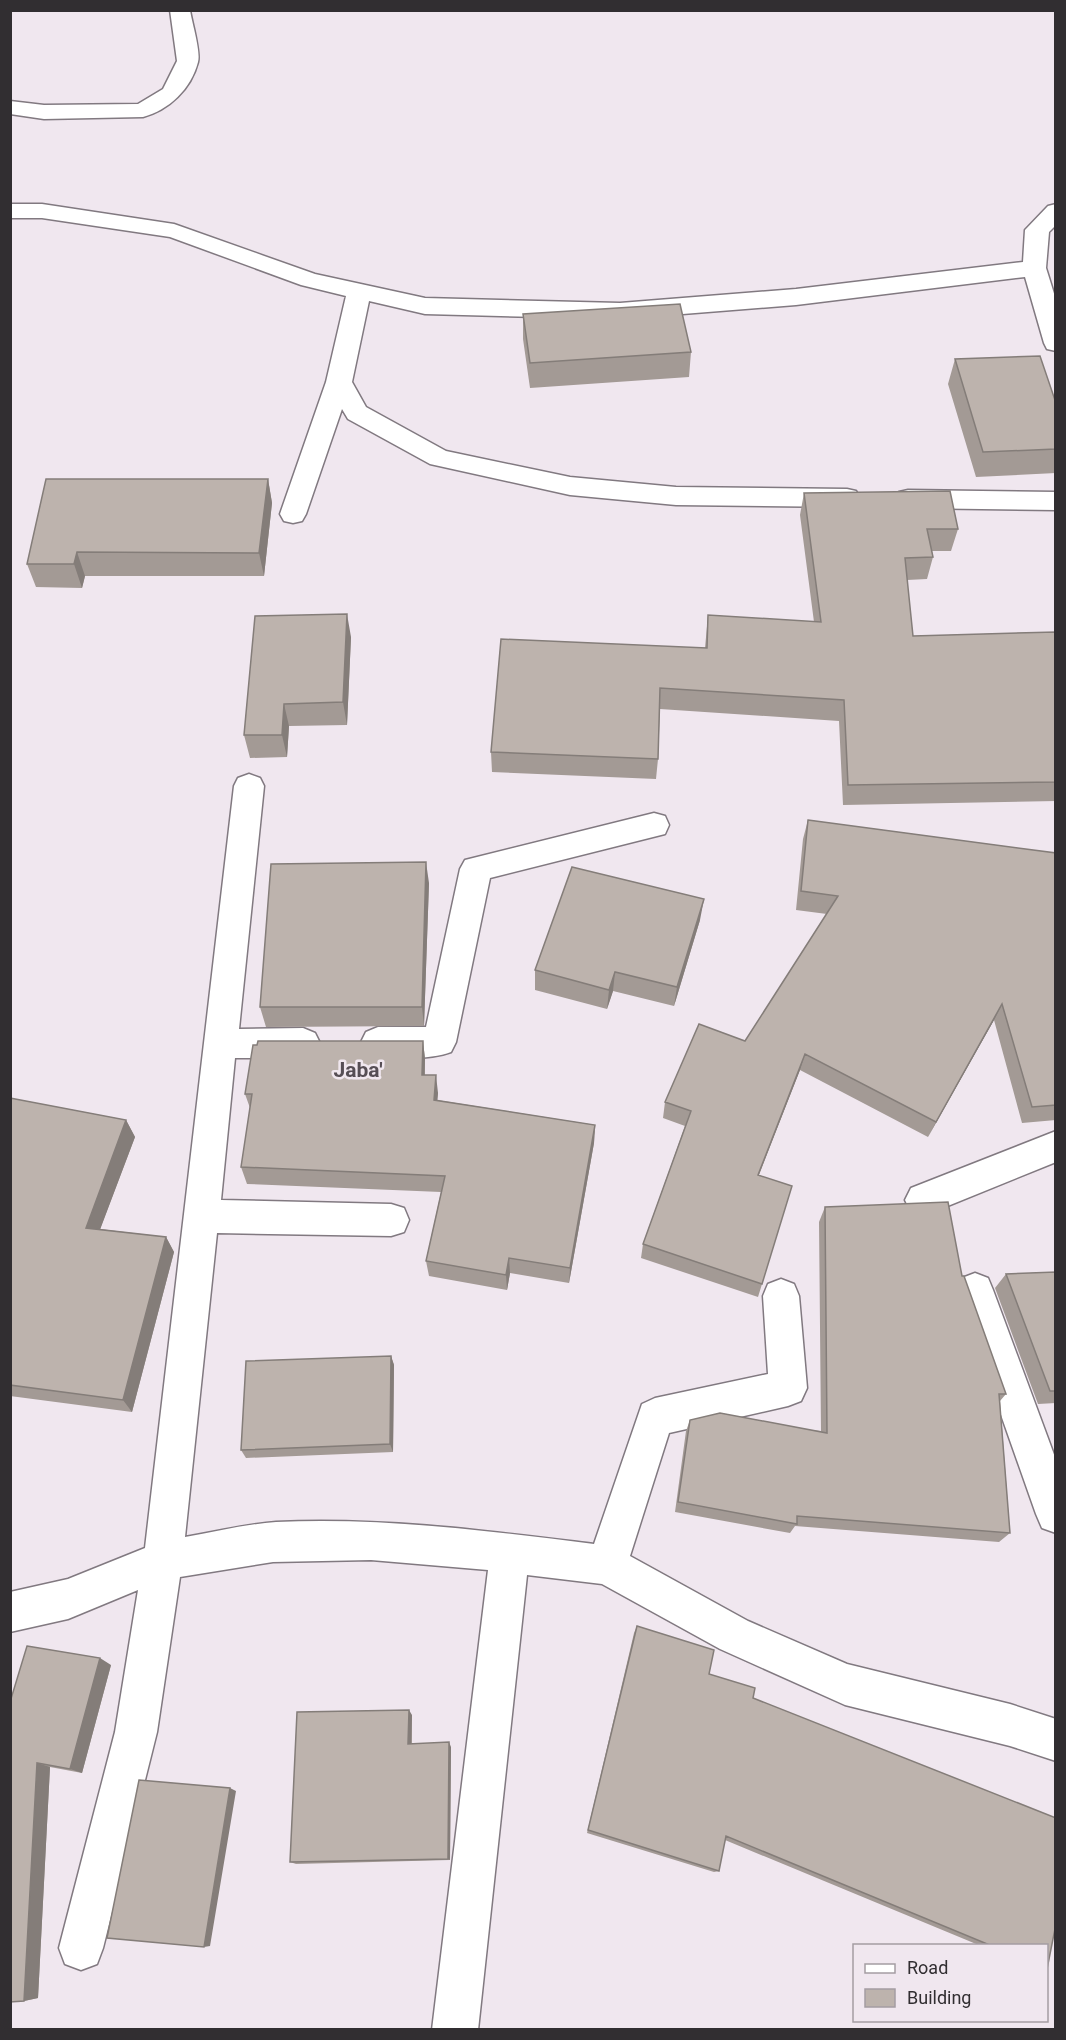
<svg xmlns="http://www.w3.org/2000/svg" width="1066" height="2040" viewBox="0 0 1066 2040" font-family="Roboto,sans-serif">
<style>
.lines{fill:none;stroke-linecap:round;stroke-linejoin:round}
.street-casing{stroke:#817980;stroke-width:3}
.street{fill:#fff;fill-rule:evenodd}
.wall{fill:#a39a95}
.shaded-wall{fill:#847d79}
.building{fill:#bdb3ad;stroke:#847d79;stroke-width:1.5}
.labels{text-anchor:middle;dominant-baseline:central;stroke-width:5;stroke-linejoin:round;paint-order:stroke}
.quarter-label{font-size:21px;font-weight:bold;fill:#564e55;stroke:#f0e7ef}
</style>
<rect width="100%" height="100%" fill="#f0e7ef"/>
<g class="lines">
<defs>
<path id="street" d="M170 10H190C192 23 201 52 198 62 191 89 169 110 143 117L44 119 10 114V101L44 105 138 104 163 89 177 61Z
M10 204H42L174 224 315 274 425 298 620 303 796 289 1023 262 1025 230 1048 206 1056 204V225L1049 232 1046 268 1056 300V351L1047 349 1044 343 1025 277 796 305 620 319 425 314 369 301 352 382 366 407 446 451 570 477 676 487 847 489 856 491 860 498 856 505 847 507 676 505 570 495 430 464 348 419 342 409 306 514 302 521 293 523 284 521 280 514 326 382 346 296 301 285 170 237 42 218H10Z
M908 490 1056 492V510L908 508 899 506 895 499 899 492Z
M249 774 260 778 264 786 239 1029 303 1028 315 1033 320 1043 315 1053 303 1058H235L221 1200 391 1204 404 1208 409 1220 404 1232 391 1236 217 1233 185 1537C215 1532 246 1524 276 1522 383 1517 488 1531 594 1544L642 1404 655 1398 768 1374 763 1296 768 1284 781 1279 794 1284 799 1296 807 1388 801 1401 788 1406 669 1433 630 1556 748 1621 847 1664 1010 1704 1056 1719V1761L1010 1746 845 1705 720 1649 602 1584 527 1575 478 2030H432L488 1570 371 1560 273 1562 180 1577 157 1732 103 1948 97 1964 81 1970 65 1964 59 1948 115 1732 138 1590 68 1619 10 1632V1592L68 1579 145 1548 234 786 238 778Z
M654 813 665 816 669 825 665 834 490 878 456 1042 451 1052C430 1060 387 1060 366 1052L361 1042 366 1032 378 1027H426L460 869 465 860Z
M1056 1131V1162L923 1216 911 1212 905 1200 911 1188Z
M975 1273 988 1278 993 1290 1056 1460V1533L1042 1528 1036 1514 957 1290 962 1278Z"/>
</defs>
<use href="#street" class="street-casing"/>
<use href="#street" class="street"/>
</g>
<path class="wall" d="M523 314 691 352 689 377 530 388 523 339Z
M955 359 1056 403V473L976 477 948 384Z
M268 479 272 503 264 576H85L82 588 36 587 27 564Z
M804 493 958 529 951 551H932L933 557 927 579 907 580 913 636 1056 632V801L843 805 839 721 660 709 658 759 656 779 492 772 491 752 705 648 708 615 814 622 800 515Z
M351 637 347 725 289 726 287 757 250 758 244 735Z
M808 820 1056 853V1120L1022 1123 994 1020 928 1137 800 1070 759 1175 762 1284 758 1297 641 1258 643 1244 685 1126 663 1118 665 1102 745 1041 827 914 796 910 803 839Z
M429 883 424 1026 266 1027 260 1007Z
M700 920 674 1006 613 991 607 1009 535 990V970Z
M423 1041 425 1059V1075L438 1093 437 1100 595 1125 594 1143 569 1283 510 1273 507 1290 429 1276 426 1261 441 1192 247 1184 241 1167 250 1108 245 1094Z
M10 1098 126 1120 135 1137 100 1229 166 1237 174 1252 132 1412 10 1396Z
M825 1207 962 1276 1006 1394 1000 1401 1010 1533 999 1542 795 1526 790 1533 675 1512 686 1431 690 1420 821 1431 819 1222Z
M1056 1272V1403L1038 1404 995 1288 1006 1274Z
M391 1356 394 1365 393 1452 246 1458 241 1450Z
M637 1626 709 1674 753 1698 1047 1946H981L725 1840 719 1871 714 1872 587 1833 634 1633Z
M111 1665 82 1773 50 1767 38 1998 24 2001 10 1702Z
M412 1715V1744L451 1747 450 1860 296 1864 290 1862Z"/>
<path class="shaded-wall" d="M268 479 272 503 264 576 259 553Z
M77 552 85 576 82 588 74 564Z
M347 614 351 637 347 725 343 702Z
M284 704 289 726 287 757 282 735Z
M426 862 429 883 424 1026 422 1007Z
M704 899 700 920 674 1006 677 987Z
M615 972 613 991 607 1009 609 990Z
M1002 1004 994 1020 928 1137 936 1122Z
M423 1041 425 1059 424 1093 422 1075Z
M805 1054 800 1070 753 1189 758 1175Z
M436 1075 438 1093 436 1118 434 1100Z
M126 1120 135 1137 95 1243 86 1228Z
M595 1125 594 1143 569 1283 570 1268Z
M166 1237 174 1252 132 1412 123 1400Z
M509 1258 510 1273 507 1290 506 1275Z
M391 1356 394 1365 393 1452 390 1444Z
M100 1658 111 1665 82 1773 70 1769Z
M409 1710 412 1715 411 1749 408 1744Z
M449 1742 451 1747 450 1860 448 1859Z
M37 1763 50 1767 38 1998 24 2001Z
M230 1788 236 1791 210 1946 204 1947Z"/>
<path class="building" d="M680 304 691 352 530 363 523 314Z
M1040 356 1056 403V449L983 452 955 359Z
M46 479H268L259 553 77 552 74 564H27Z
M950 491 958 529H927L933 557 905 558 913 636 1056 632V782L848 785 844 700 660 688 658 759 491 752 501 639 707 648 708 615 821 622 804 493Z
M347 614 343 702 284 704 282 735H244L255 616Z
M808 820 1056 853V1105L1032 1107 1002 1004 936 1122 805 1054 758 1175 792 1186 762 1284 643 1244 691 1111 665 1102 699 1024 745 1041 838 896 801 891Z
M426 862 422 1007H260L271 864Z
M572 867 704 899 677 987 615 972 609 990 535 970Z
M258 1041H423L422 1075H436L434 1100 595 1125 570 1268 509 1258 506 1275 426 1261 445 1176 241 1167 252 1094H245L253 1045H257Z
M10 1098 126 1120 86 1228 166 1237 123 1400 10 1385Z
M948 1202 962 1276H964L1006 1394H999L1010 1533 797 1516V1524L678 1502 690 1420 720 1413 827 1433 825 1207Z
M1056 1272V1391H1050L1006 1274Z
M391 1356 390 1444 241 1450 246 1361Z
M637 1626 714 1650 709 1674 755 1688 753 1698 1056 1818V1924L1047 1969V1946H992L726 1836 719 1871 588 1830Z
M27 1646 100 1658 70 1769 37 1763 24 2001 10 2002V1702Z
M409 1710 408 1744 449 1742 448 1859 290 1862 297 1712Z
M139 1780 230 1788 204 1947 107 1938Z"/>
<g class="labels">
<g class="quarter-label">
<text x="358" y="1070">Jaba'</text>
</g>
</g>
<rect width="1066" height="2040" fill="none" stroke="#312e31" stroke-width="24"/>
<rect x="853" y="1944" width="195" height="78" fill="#f0e7ef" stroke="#a49da3" stroke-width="1.5"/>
<rect x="865" y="1964" width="30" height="9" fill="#ffffff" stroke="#a49da3" stroke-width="1.5"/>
<text x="907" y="1974" font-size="18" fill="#312e31">Road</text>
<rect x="865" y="1989" width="30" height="18" fill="#bdb3ad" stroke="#a49da3" stroke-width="1.5"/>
<text x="907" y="2004" font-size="18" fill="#312e31">Building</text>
</svg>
